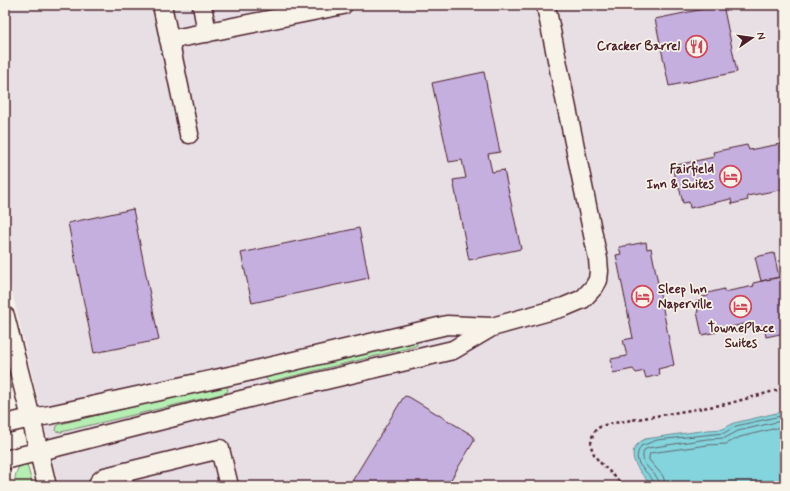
<svg xmlns="http://www.w3.org/2000/svg" width="790" height="491" viewBox="0 0 790 491" font-family="Mynerve,sans-serif">
<style>
.built{fill:#e8dfe5}
.green{fill:#b4eeb2;stroke:#7f866e}
.water{fill:#83d4dc;stroke:#6c8c95}
.lines{fill:none;stroke-linecap:round;stroke-linejoin:round}
.shore{stroke:#616772;stroke-width:1}
.building{fill:#c5afdf;stroke:#4a1f2b}
.minor-casing{stroke:#4a1f2b;stroke-width:21}
.path{stroke:#4a1f2b;stroke-width:2.5;stroke-dasharray:3 3;stroke-linecap:butt}
.minor{stroke:#f7f3e8;stroke-width:18}
.labels{text-anchor:middle;dominant-baseline:central;stroke-width:3.5;stroke-linejoin:round;paint-order:stroke}
.poi-label{font-size:13px;font-weight:bold;fill:#4a1f2b;stroke:#f7f3e8;text-anchor:end}
</style>
<rect width="100%" height="100%" fill="#f7f3e8"/>
<filter id="ink" filterUnits="userSpaceOnUse"><feTurbulence type="fractalNoise" baseFrequency=".025" numOctaves="2"/><feDisplacementMap in="SourceGraphic" scale="8" xChannelSelector="R" yChannelSelector="G"/><feConvolveMatrix kernelMatrix="1 2 1 2 8 2 1 2 1" color-interpolation-filters="sRGB"/></filter>
<g filter="url(#ink)">
<path class="built" d="M5 5H785V486H59L5 264Z"/>
<path class="green" d="M416 340 417 345 413 347 273 381 269 382 266 379 267 375Z
M224 385 227 386 228 390 226 393 61 432 56 431 57 426 60 424Z
M24 460 26 461 33 486H15C14 475 17 468 24 460Z"/>
<path class="water" d="M785 411V486H652C640 472 620 452 645 439L707 430 723 429 734 423Z"/>
<g class="lines">
<path class="shore" d="M655 486C653 471 628 467 641 446L657 440 724 433 736 426 785 415
M660 486C659 471 638 468 644 450L648 448 707 439 725 438 738 431 785 420
M666 486 663 476 649 460V457L650 453 708 445 726 444 740 437 785 426"/>
</g>
<path class="building" d="M723 5 737 72 669 86 655 19Z
M484 72 500 152 488 154 492 172 504 170 521 249 469 260 453 180 466 178 462 160 449 162 432 83Z
M785 143V189L747 196 748 200 732 204 731 199 690 208 689 202 683 203 679 187 677 188 672 166 714 157 713 152 747 145 749 150Z
M133 209 159 340 94 353 68 223Z
M359 228 369 278 252 303 241 253Z
M646 242 647 249 651 248 674 365 658 369 660 375 646 378 644 371 636 373 633 369 613 373 611 359 627 356 623 340 633 338 616 255 621 254 619 247Z
M774 253 779 277 761 281 755 257Z
M785 276V333L766 337 764 326 750 329 749 323 717 330V332L702 335 697 312H698L696 301 702 299V297L708 296V293L724 289V292L754 286 753 283Z
M405 396 409 397 472 435 474 438V441L447 486H349L403 398Z"/>
<g class="lines">
<defs>
<path id="minor" d="M162 5 189 134
M202 5 207 33
M169 40 343 5
M5 316 31 418 47 486
M5 424 31 418 50 415 243 373 447 325 492 327
M5 460 245 399 453 350 492 327 564 307 583 299 594 287 598 280 599 271 598 259 547 11
M98 486 99 482 105 477 220 449 229 486"/>
</defs>
<use href="#minor" class="minor-casing"/>
<path class="path" d="M623 486C613 471 586 458 592 438 594 429 600 426 608 424L727 404 785 388"/>
<use href="#minor" class="minor"/>
</g>
</g>
<defs>
<symbol id="restaurant-ring" viewBox="-11 -11 22 22"><circle r="9.5" fill="#f7f3e8" stroke="#d1495b" stroke-width="1.5"/><path d="M-5-6h1v4h1v-4h1v4h1v-4h1v5L-1.5 .5V6h-2V.5L-5-1ZM5-6V6H3V1.5H1.5Q1.5-4 5-6Z" fill="#d1495b"/></symbol>
<symbol id="hotel-ring" viewBox="-11 -11 22 22"><circle r="9.5" fill="#f7f3e8" stroke="#d1495b" stroke-width="1.5"/><path d="M-6-4.5h1.5V1H6V5H4.5V3h-9V5H-6ZM-4 0a1.8 1.8 0 1 1 3.6 0ZM.5 0V-2.5h3Q6-2.5 6 0Z" fill="#d1495b"/></symbol>
</defs>
<g fill-rule="evenodd">
<use href="#restaurant-ring" x="684" y="34" width="25" height="25"/>
<use href="#hotel-ring" x="718" y="164" width="25" height="25"/>
<use href="#hotel-ring" x="630" y="284" width="25" height="25"/>
<use href="#hotel-ring" x="728" y="294" width="25" height="25"/>
</g>
<g class="labels">
<g class="poi-label">
<text x="680" y="46">Cracker Barrel</text>
<text x="714" y="169">Fairfield<tspan x="714" dy="15">Inn &amp; Suites</tspan></text>
<text x="658" y="289" text-anchor="start">Sleep Inn<tspan x="658" dy="15">Naperville</tspan></text>
<text x="741" y="328" text-anchor="middle">TownePlace<tspan x="741" dy="15">Suites</tspan></text>
</g>
</g>
<rect width="790" height="491" fill="none" stroke="#f7f3e8" stroke-width="20"/>
<rect x="10" y="10" width="770" height="471" fill="none" stroke="#4a1f2b" stroke-width="1.5" filter="url(#ink)"/>
<g transform="translate(752 38) rotate(77)" stroke="#f7f3e8" stroke-width="3" paint-order="stroke">
<path d="M0-3L7 15L0 10L-7 15Z" fill="#4a1f2b"/>
<text y="-6" font-size="11" font-weight="bold" text-anchor="middle" fill="#4a1f2b">N</text>
</g>
</svg>
